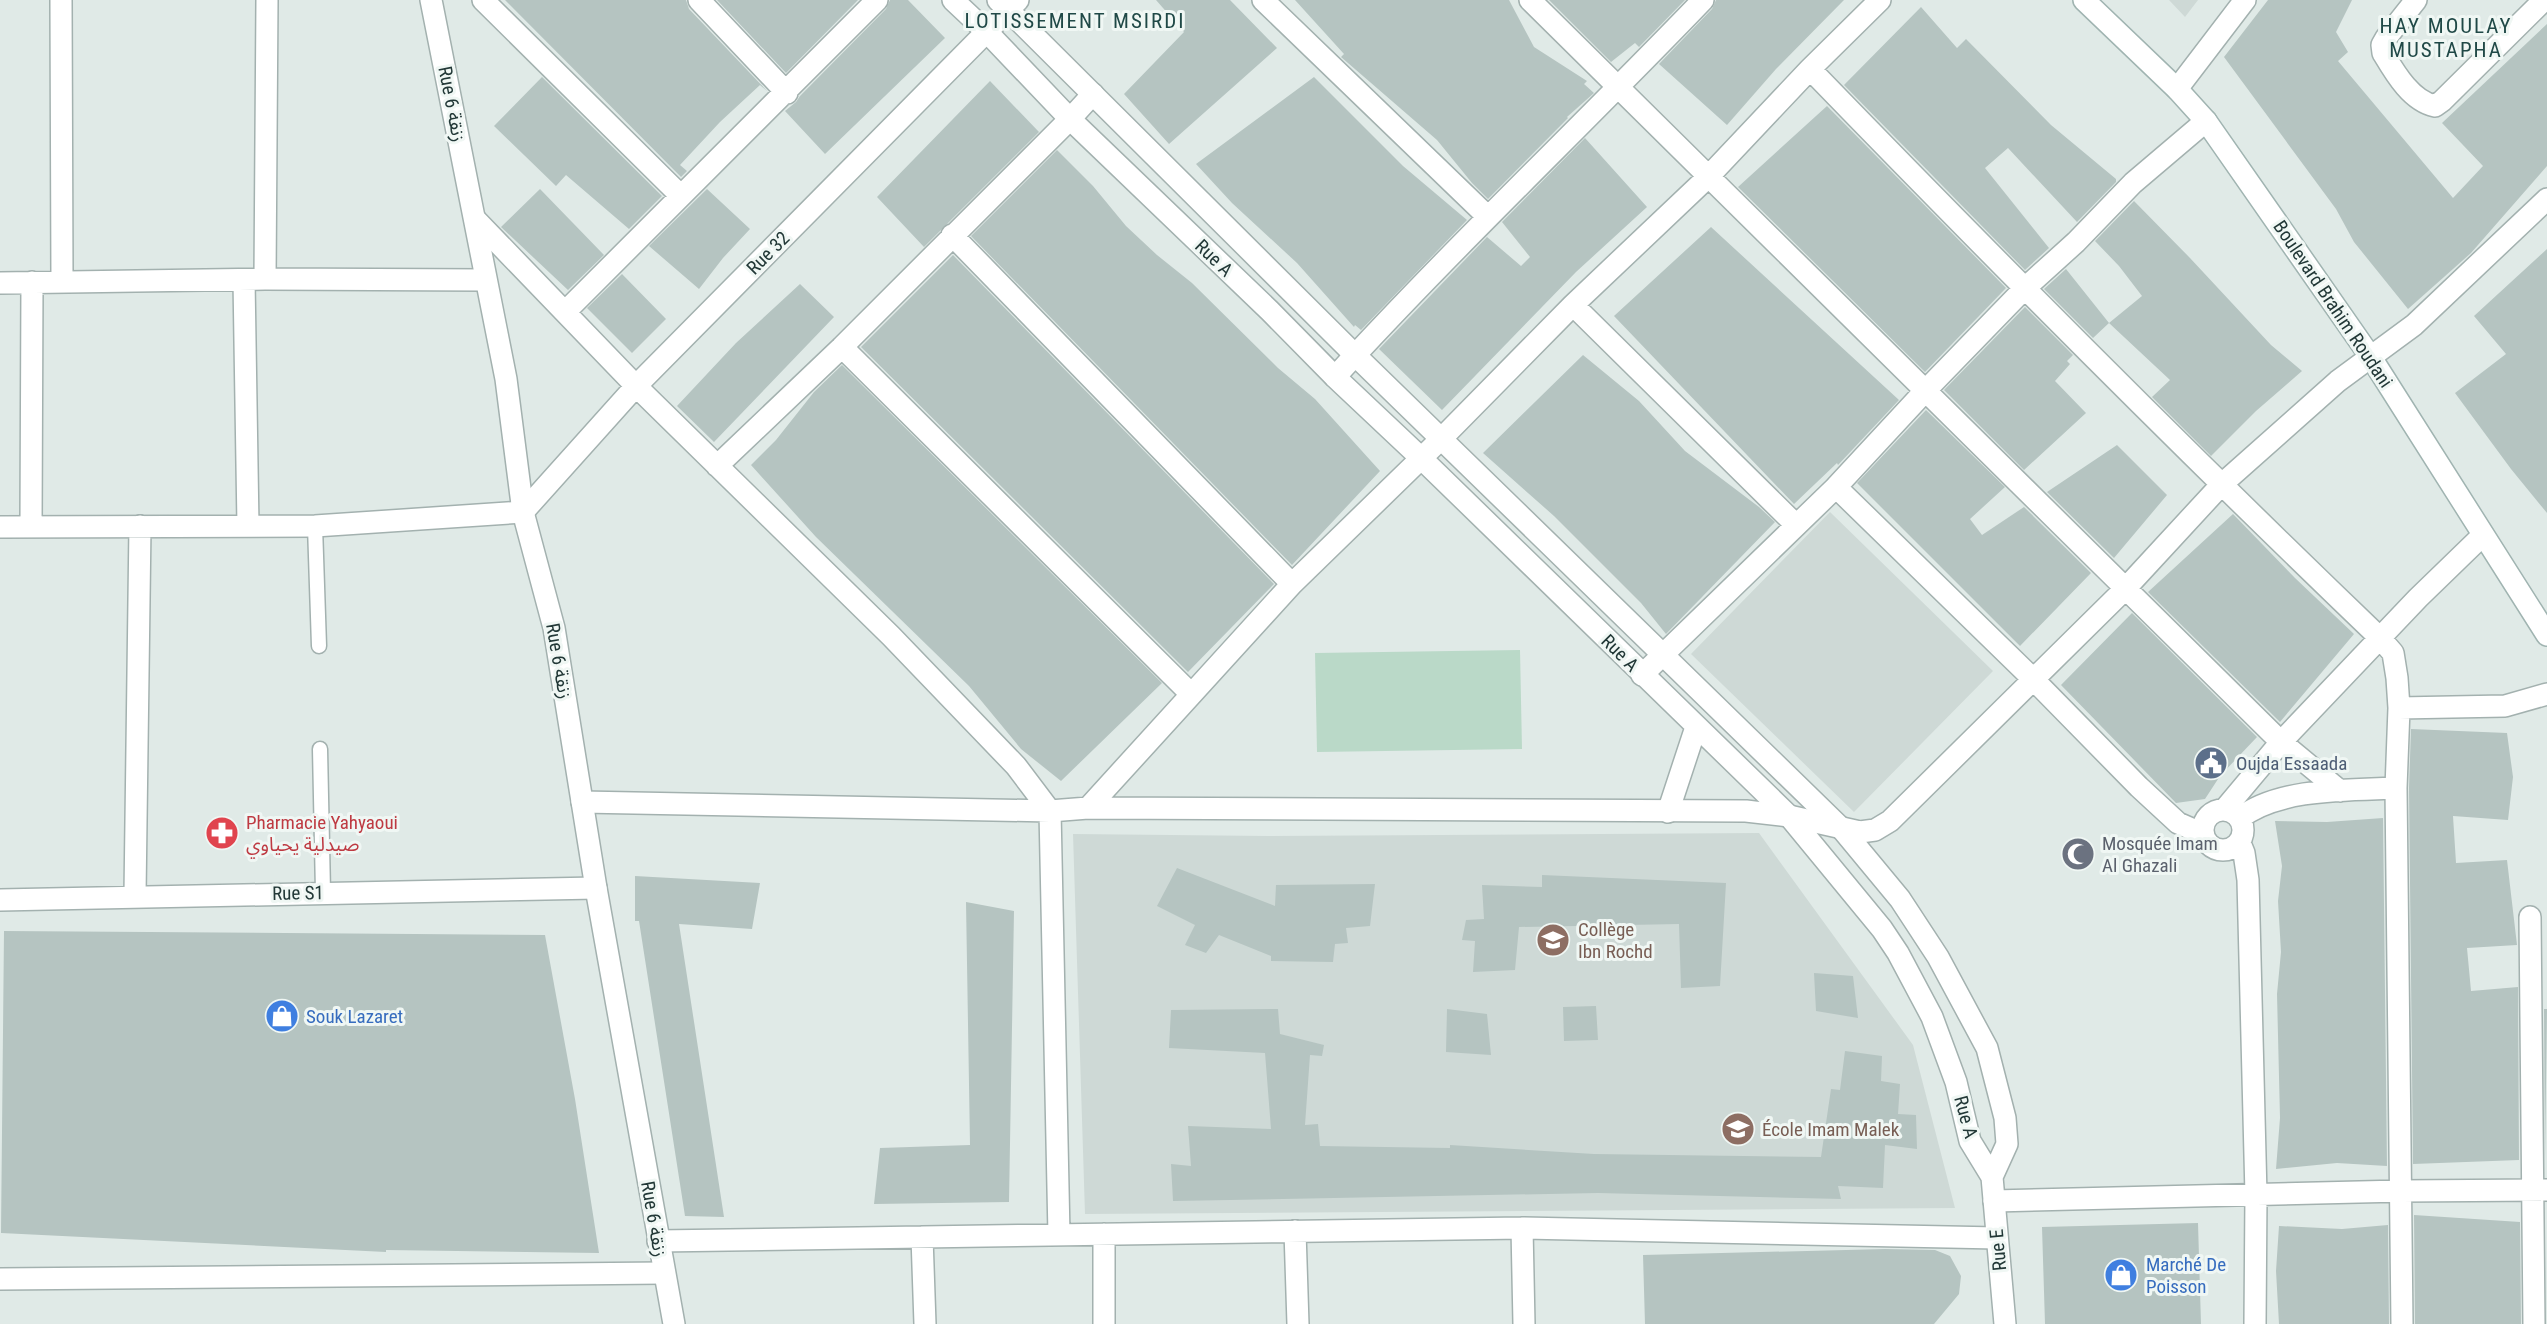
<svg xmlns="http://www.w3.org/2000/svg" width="2547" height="1324" viewBox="0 0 2547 1324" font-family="'Roboto Condensed','Noto Sans Arabic',sans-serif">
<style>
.built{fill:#ced9d6}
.green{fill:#bad9c8}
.building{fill:#b5c4c1}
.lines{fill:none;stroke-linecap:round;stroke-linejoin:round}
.service-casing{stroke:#a3b1af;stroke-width:17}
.minor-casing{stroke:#a3b1af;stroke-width:24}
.tertiary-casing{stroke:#a3b1af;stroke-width:24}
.secondary-casing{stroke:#a0b4b1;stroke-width:24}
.service{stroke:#fff;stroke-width:14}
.minor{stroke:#fff;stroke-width:21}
.tertiary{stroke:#fff;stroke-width:21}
.secondary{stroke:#fff;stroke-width:21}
.labels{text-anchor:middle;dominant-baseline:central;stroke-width:6;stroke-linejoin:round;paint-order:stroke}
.street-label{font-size:19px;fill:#223837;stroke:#f0f7f4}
.service-label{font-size:19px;fill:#4e5e75;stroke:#f0f7f4;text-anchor:start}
.health-label{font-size:19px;fill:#be3a42;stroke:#f0f7f4;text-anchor:start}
.worship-label{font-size:19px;fill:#5b616d;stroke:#f0f7f4;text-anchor:start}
.education-label{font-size:19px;fill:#785e54;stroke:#f0f7f4;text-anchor:start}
.shop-label{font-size:19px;fill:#366cbe;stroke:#f0f7f4;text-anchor:start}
.neighbourhood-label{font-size:21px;letter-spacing:2px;fill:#204947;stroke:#f0f7f4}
</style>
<rect width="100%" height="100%" fill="#e0eae7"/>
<path class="built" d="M2169 0H2198L2185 17Z
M1830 512 1993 671 1854 812 1691 654Z
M1759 833 1913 1045 1955 1208 1085 1214 1073 834 1268 836Z"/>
<path class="green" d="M1520 650 1522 749 1317 752 1315 653Z"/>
<path class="building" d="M505 0H686L689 9 767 91 760 85 720 122 680 165 687 171 681 177Z
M717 0H858L786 73Z
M890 0H908L945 38 825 154 785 111 796 102 800 96 886 9Z
M1156 0H1230L1277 48 1169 144 1124 94 1184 32Z
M1295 0H1509L1534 47 1587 81 1584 84 1594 93 1567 117 1568 118 1488 199 1472 183 1437 140 1341 57 1344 54Z
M1549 0H1685L1639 47 1635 43 1611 62Z
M1716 0H1844L1776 69 1727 125 1659 64 1712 9Z
M2268 0H2352L2336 32 2348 52 2338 61 2453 198 2483 166 2442 123 2547 24V166L2471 253 2408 309 2354 242 2336 209 2224 57Z
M1921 7 1957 48 1966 39 2051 125 2116 179V182L2077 222 2008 148 1985 168 2049 248 2025 270 1844 85Z
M542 77 662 196 629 229 566 175 556 186 494 126Z
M1314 77 1403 166 1467 220 1361 330 1355 325 1354 327 1297 263 1232 203 1196 164Z
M990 81 1039 132 924 247 877 197Z
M1827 106 2006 288 1925 372 1738 187Z
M1585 138 1647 207 1576 272 1442 410 1379 349 1487 237 1521 266 1530 257 1502 222Z
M1057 150 1093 186 1126 226 1157 255 1192 283 1278 368 1315 399 1380 471 1292 565 971 236Z
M540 189 604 255 568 290 501 227Z
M707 189 750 229 723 258 699 289 649 246Z
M2134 201 2190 258 2271 345 2302 371 2256 411 2211 456 2152 397 2170 380 2109 323 2142 296 2119 266 2095 241Z
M1711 227 1899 400 1838 465 1837 463 1794 504 1614 316Z
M2547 249V513L2511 469 2455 393 2506 354 2474 316Z
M953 255 1274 584 1188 672 861 347Z
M2066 269 2109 323 2093 338 2044 289Z
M622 274 666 319 632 353 587 308Z
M800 284 834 317 714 442 677 406 736 343Z
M2025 307 2073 355 2067 361 2070 364 2055 381 2086 413 2024 470 1944 390Z
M1583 355 1639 401 1685 451 1759 507 1775 522 1666 634 1641 603 1554 516 1483 453Z
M842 365 1162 683 1061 781 1021 749 969 686 816 537 751 465 776 440 814 392Z
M1926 410 2005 487 1970 519 1982 535 2024 507 2091 573 2020 646 1857 483Z
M2117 445 2167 495 2114 558 2047 492Z
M2233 514 2295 578 2354 634 2280 722 2148 592Z
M2132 613 2257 737 2220 776 2205 799 2176 803 2061 685Z
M2411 729 2507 733 2513 777 2508 820 2453 816 2456 863 2507 860 2517 945 2467 948 2471 991 2518 987 2519 1160 2413 1164 2409 788Z
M2383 818 2387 1166 2337 1163 2276 1169 2280 1118 2277 994 2281 952 2278 901 2282 866 2275 821 2327 822Z
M1177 868 1275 906 1276 885 1375 884 1370 926 1346 928 1348 943 1335 944 1333 962 1271 961V956L1219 935 1206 953 1185 945 1195 925 1157 906Z
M1542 875 1726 883 1720 986 1681 988 1679 924 1519 927 1515 970 1473 972 1475 941 1462 940 1466 920 1484 919 1482 885 1542 887Z
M635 876 760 883 752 929 679 924 724 1217 685 1216 639 921H635Z
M966 902 1014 911 1009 1202 874 1204 880 1148 970 1145Z
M4 931 545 935 575 1099 599 1253 386 1250V1252L1 1233Z
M1814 973 1853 976 1858 1018 1816 1011Z
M1596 1006 1598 1040 1564 1041 1563 1007Z
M1278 1009 1280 1034 1324 1045 1322 1056 1310 1055 1305 1125 1318 1124 1320 1146 1450 1148V1145L1594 1154 1821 1157 1831 1089 1840 1090 1845 1051 1882 1056 1881 1081 1900 1084 1898 1114 1916 1115 1917 1149 1885 1145 1883 1188 1838 1186 1841 1199 1598 1193 1173 1201 1171 1164 1191 1166 1188 1126 1271 1129 1265 1053 1169 1048 1171 1010Z
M1447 1009 1487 1014 1491 1055 1446 1052Z
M2544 1009H2547L2545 1159Z
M2414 1215 2520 1222 2521 1324H2415Z
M2198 1223 2201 1324H2045L2042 1227Z
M2388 1225 2389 1324H2279L2276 1271 2279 1226 2342 1229Z
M1885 1249 1935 1250 1950 1256 1961 1276 1959 1294 1934 1324H1645L1643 1255Z"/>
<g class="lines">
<defs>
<path id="service" d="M315 526 319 646
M320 749 323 892"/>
<path id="minor" d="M61 0 62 282
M483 0 680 195
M699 0 787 93
M1263 0 1487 216
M1530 0 2281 742 2340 791
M2416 0 2386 38 2382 45 2383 53C2395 73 2411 101 2435 106L2442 101 2544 0
M1810 69C1997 262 2186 452 2380 638L2393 653 2397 678 2399 708 2396 788 2402 1324
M2177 89 2245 0
M475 219 636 386 891 636 1016 766 1050 811 1059 1235
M952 235 1292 584
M265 279 267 0
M244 280 248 526
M0 283 265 279 485 280
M1573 305 1796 525
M565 312 877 0
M842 347 1190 693
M1335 377C1453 248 1581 127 1703 0
M717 466 842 347 1070 119 1093 94
M1836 487 2033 679 2139 787 2178 823 2203 834
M0 527 315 526 523 512 636 386 1018 0
M31 527 32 282
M1642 675 1836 487 1926 390 2024 289 2076 242 2133 183 2206 121
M2399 708 2505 706 2547 694
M582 802 1050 811 1088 808 1746 811 1789 816 1860 832 1875 830 1890 821 2125 589 2221 485 2338 381 2414 325 2547 199
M1088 808 1292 584 1442 438 1573 305 1708 177 1810 69 1880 0
M2203 830a20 20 0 1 1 40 0a20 20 0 1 1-40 0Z
M2224 810 2281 742 2418 598 2483 535
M2240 818C2278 788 2349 790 2396 788
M2240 843 2244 853 2248 880 2256 1195 2255 1324
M135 895 140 526
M0 900 596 888
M2530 917 2534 1324
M1994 1201 2401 1191 2547 1190
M1522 1228 1524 1324
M1295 1231 1298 1324
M922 1237 925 1324
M658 1241 1522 1228 1997 1238
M0 1279 664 1273
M1104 1324V1234"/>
<path id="tertiary" d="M431 0 506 379 523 512 554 628 596 888 674 1324
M953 0 987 32 1070 119 1270 311 1335 377 1421 458 1789 816 1882 929 1898 953 1932 1017 1956 1082 1970 1141 1992 1177 2005 1324
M998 0 1355 355 1842 829 1900 899 1938 957 1987 1048 2005 1118 2007 1144 1992 1177
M1668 812 1696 727"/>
<path id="secondary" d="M2084 0 2177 89 2206 121 2372 359 2547 635"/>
</defs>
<use href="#service" class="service-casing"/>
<use href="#minor" class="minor-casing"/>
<use href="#tertiary" class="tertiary-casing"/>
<use href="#secondary" class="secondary-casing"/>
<use href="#service" class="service"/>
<use href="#minor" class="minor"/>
<use href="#tertiary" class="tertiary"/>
<use href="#secondary" class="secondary"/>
</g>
<defs>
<symbol id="civic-disc" viewBox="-11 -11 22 22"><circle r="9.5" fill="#5c6f8a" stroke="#f0f7f4"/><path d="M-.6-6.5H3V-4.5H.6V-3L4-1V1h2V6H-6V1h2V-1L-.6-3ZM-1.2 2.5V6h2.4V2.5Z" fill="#fff"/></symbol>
<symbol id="pharmacy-disc" viewBox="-11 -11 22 22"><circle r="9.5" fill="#e0444e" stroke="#f0f7f4"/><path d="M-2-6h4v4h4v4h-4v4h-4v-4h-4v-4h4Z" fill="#fff"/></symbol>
<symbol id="mosque-disc" viewBox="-11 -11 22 22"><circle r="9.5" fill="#6b7280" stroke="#f0f7f4"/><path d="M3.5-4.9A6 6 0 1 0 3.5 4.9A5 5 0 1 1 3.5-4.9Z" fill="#fff"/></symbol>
<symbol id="school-disc" viewBox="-11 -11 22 22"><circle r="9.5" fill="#8d6e63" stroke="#f0f7f4"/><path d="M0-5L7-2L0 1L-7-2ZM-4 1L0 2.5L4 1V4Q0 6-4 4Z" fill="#fff"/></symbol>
<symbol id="shop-disc" viewBox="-11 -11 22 22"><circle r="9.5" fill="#3f7fe0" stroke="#f0f7f4"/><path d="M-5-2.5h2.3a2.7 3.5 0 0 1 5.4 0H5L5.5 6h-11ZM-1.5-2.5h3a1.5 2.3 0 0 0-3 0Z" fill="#fff"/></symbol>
</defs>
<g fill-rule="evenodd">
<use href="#civic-disc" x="2192" y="744" width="38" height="38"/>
<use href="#pharmacy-disc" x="203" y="814" width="38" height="38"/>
<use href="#mosque-disc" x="2059" y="835" width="38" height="38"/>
<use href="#school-disc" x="1534" y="921" width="38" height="38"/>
<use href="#shop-disc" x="263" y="997" width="38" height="38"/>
<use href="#school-disc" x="1719" y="1110" width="38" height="38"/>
<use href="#shop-disc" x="2102" y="1256" width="38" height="38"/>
</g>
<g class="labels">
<g class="street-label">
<text transform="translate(452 104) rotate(79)">Rue 6 زنقة</text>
<text transform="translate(768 253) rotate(-45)">Rue 32</text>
<text transform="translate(1214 258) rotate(44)">Rue A</text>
<text transform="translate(2333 304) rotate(56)">Boulevard Brahim Roudani</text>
<text transform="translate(1620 653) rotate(45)">Rue A</text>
<text transform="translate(559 661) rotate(80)">Rue 6 زنقة</text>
<text transform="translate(298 893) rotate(-1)">Rue S1</text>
<text transform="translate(1966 1117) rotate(75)">Rue A</text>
<text transform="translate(654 1219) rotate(80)">Rue 6 زنقة</text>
<text transform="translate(1998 1250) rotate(-95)">Rue E</text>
</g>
<g class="service-label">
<text x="2236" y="763">Oujda Essaada</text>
</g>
<g class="health-label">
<text x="246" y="822">Pharmacie Yahyaoui<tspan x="246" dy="22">صيدلية يحياوي</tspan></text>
</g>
<g class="worship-label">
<text x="2102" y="843">Mosquée Imam<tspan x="2102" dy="22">Al Ghazali</tspan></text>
</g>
<g class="education-label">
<text x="1578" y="929">Collège<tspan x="1578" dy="22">Ibn Rochd</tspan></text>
<text x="1762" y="1129">École Imam Malek</text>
</g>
<g class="shop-label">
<text x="306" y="1016">Souk Lazaret</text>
<text x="2146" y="1264">Marché De<tspan x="2146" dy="22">Poisson</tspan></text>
</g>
<g class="neighbourhood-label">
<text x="1075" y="21">LOTISSEMENT MSIRDI</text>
<text x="2446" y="26">HAY MOULAY<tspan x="2446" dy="24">MUSTAPHA</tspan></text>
</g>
</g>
</svg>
